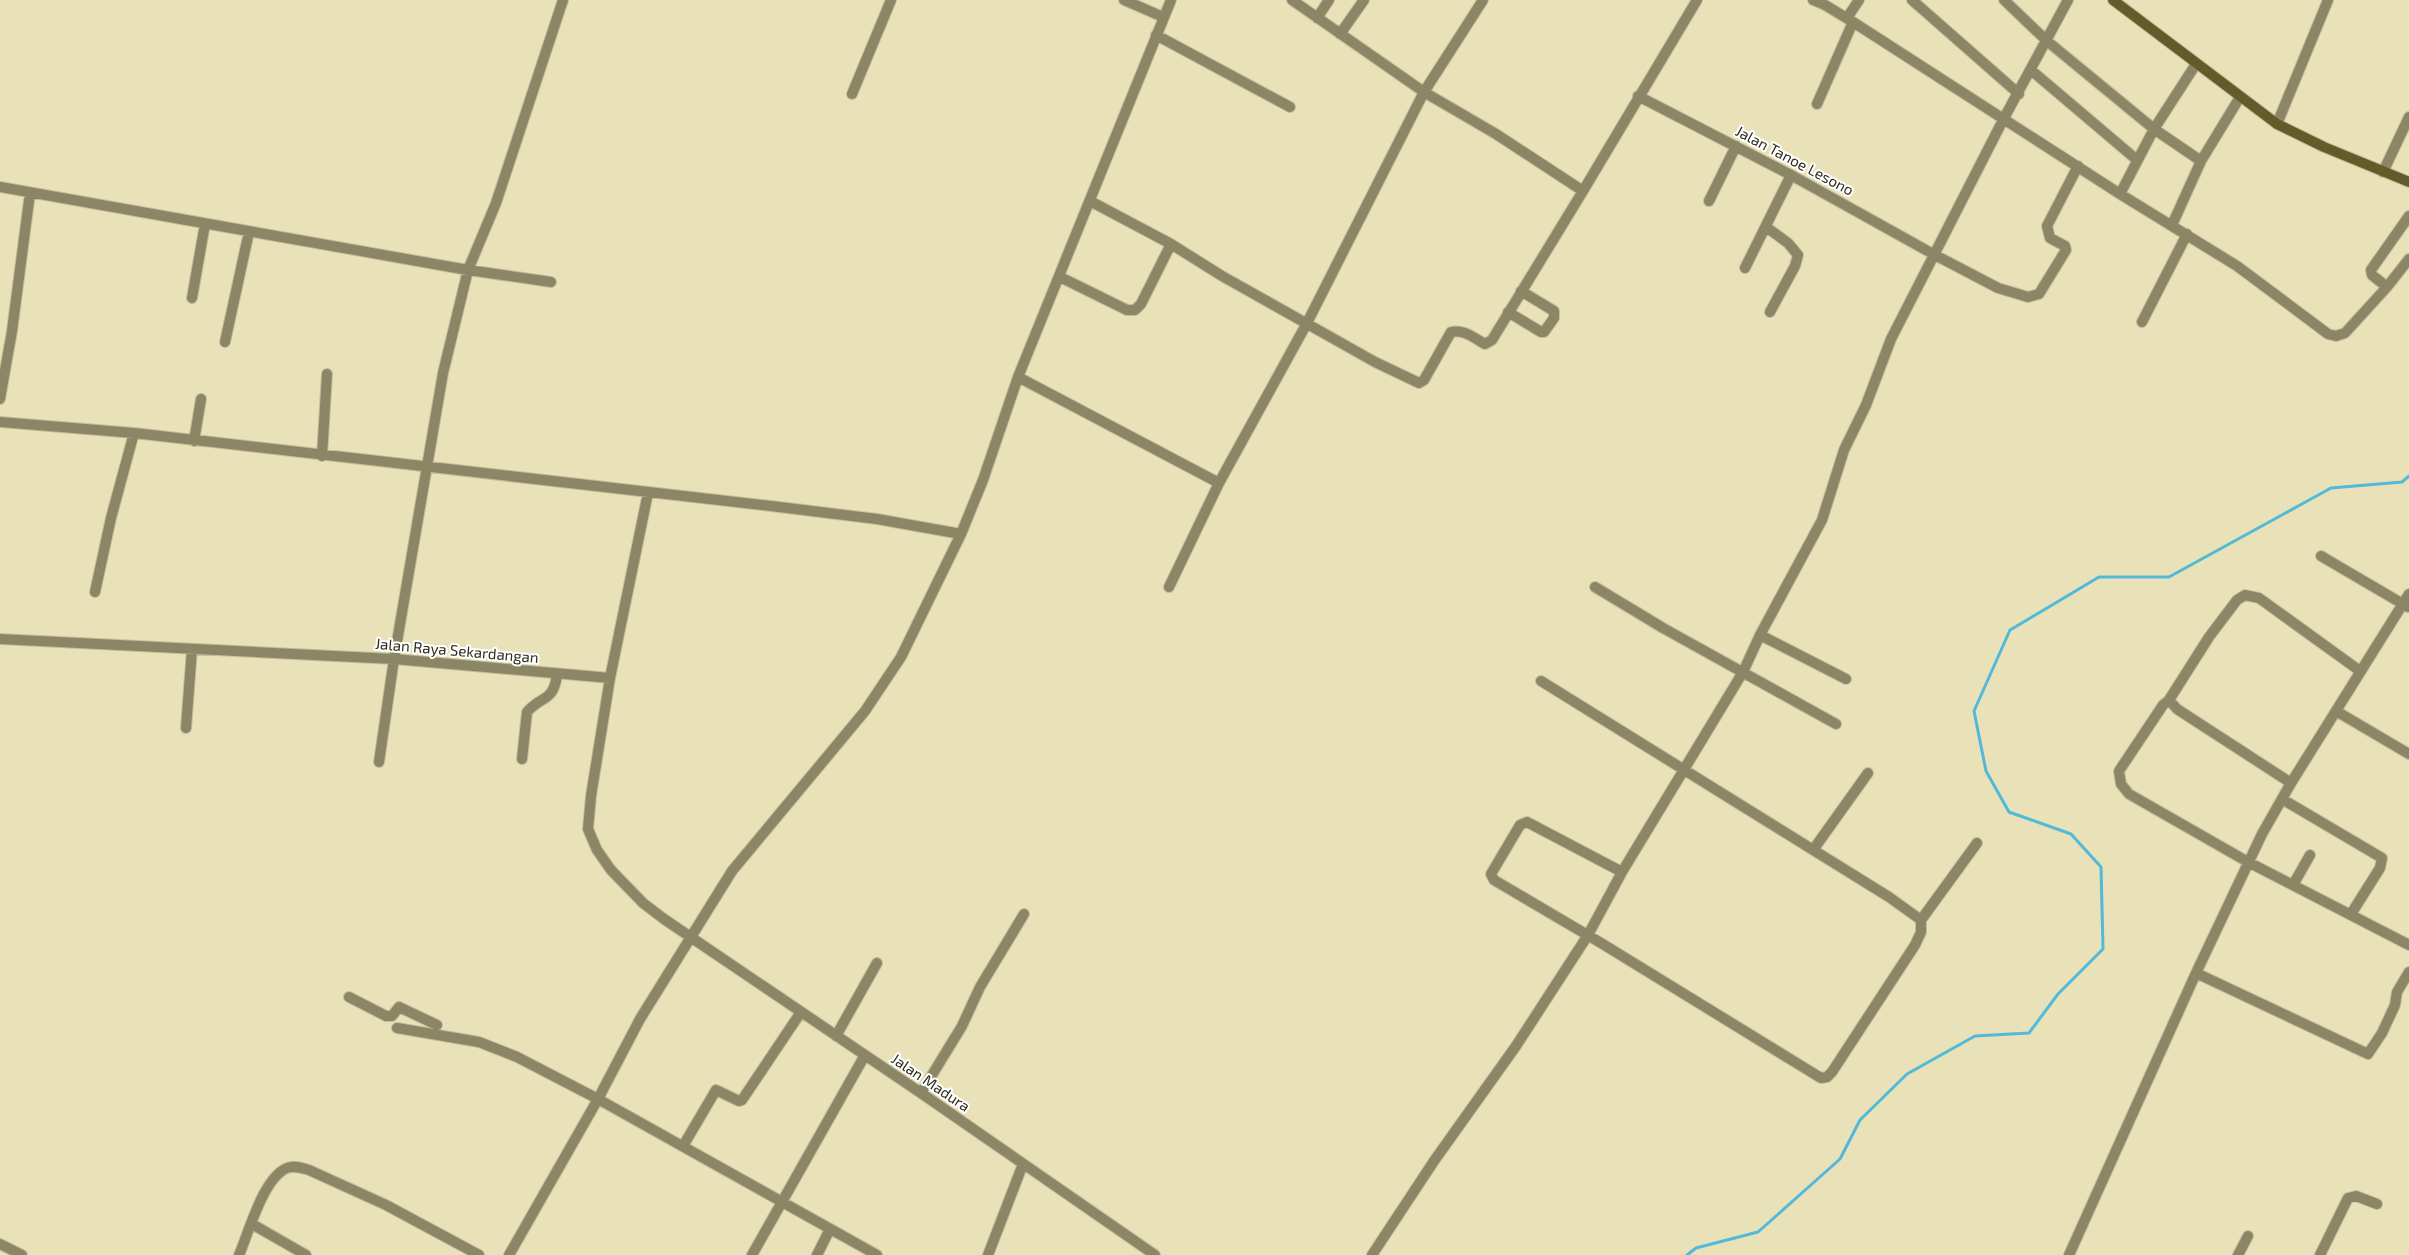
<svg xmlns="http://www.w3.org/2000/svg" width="2409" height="1255" viewBox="0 0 2409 1255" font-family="'Exo 2',sans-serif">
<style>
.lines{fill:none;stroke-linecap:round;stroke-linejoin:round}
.stream{stroke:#52b9d8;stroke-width:3}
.minor-casing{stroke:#c4be9a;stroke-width:12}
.secondary-casing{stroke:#c4be9a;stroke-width:12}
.minor{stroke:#8b8666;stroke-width:10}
.secondary{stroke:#635b29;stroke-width:10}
.labels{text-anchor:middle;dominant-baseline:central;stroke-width:4;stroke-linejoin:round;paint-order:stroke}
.street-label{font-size:15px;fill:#302d1d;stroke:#fff}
</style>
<rect width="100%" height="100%" fill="#e9e2b9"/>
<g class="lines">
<path class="stream" d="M1687 1255 1696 1248 1758 1232 1840 1159 1860 1120 1907 1074 1975 1036 2029 1033 2058 994 2103 949 2101 867 2071 834 2009 812 1986 771 1974 711 2010 630 2099 577H2169L2331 488 2402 482 2409 476"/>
<defs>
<path id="minor" d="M1124 0 1163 17
M1292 0 1424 92 1496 134 1583 191 1697 0
M1813 0 1825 5 1853 22 2120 194 2237 266 2328 334 2336 336 2345 333 2387 287 2409 259
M1912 0 2019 94
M2004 0 2047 41 2154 129 2201 161 2240 97
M1317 18 1329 0
M1847 18 1859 0
M1340 34 1364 0
M1156 35 1290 107
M2031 70 2137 160
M852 94 891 0
M1638 96 1791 175 1935 255 1998 288 2028 297 2039 294 2066 250 2065 246 2050 238 2047 226 2078 166
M1817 104 1853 22
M2277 124 2328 0
M2383 172 2409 117
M0 187 468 270 551 282
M2120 194 2154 129 2196 64
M1090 201 1171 244 1222 276 1375 362 1419 383 1424 380 1451 332C1464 329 1474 338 1485 344L1492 340 1583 191
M1709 201 1736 146
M2172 225 2201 161
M1766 227 1788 243 1798 255 1795 266 1770 312
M1745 268 1791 175
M1060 277 1127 310H1135L1141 304 1171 244
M2387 287 2372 275 2371 270 2409 216
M192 298 205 224
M1508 312 1541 332H1544L1554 318V311L1521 291
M2142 322 2187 234
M225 342 249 232
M1018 377 1219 483 1307 323 1424 92 1483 0
M0 399 12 331 30 193
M0 422 134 433 771 506 877 519 961 534
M194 441 201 399
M322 456 327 374
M2321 556 2408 607
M1169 587 1219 483
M1595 587 1663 628 1836 724
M95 592 111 518 134 433
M1760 635 1846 679
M0 639 394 659 610 678 591 796 588 829 597 850 611 870 643 903 664 919 921 1093 1155 1255
M610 678 648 493
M1541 681 1889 897 1921 920V932L1915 945 1832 1072 1827 1077 1821 1078 1601 943 1494 880 1491 874 1520 825 1527 822 1622 872
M2169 700 2163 705 2119 771 2121 784 2129 794 2248 862 2409 945
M2336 711 2409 754
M186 728 192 649
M522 759 527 712C542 695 554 702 557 674
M379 762 394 659 443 373 468 270 496 203 563 0
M2291 783 2177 709 2169 700 2209 637 2237 600 2245 595 2259 598 2360 671
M2282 799 2382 858 2380 868 2351 914
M1813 850 1868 773
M2293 885 2310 855
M1921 920 1977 843
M2196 973 2368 1054 2382 1033 2395 1005 2397 992 2409 972
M349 997 386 1016H392L399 1007 437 1025
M397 1028 479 1042 517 1057 598 1099 877 1255
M836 1036 877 963
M921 1093 962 1026 980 987 1024 914
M683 1146 716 1090 739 1101 742 1100 801 1012
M252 1224 306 1255
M0 1244 22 1255
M239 1255C249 1232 263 1178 287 1168 294 1165 302 1168 309 1170L386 1205 479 1255
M509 1255 598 1099 640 1019 732 871 865 711 901 657 961 534 983 480 1018 377 1171 0
M752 1255 865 1055
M817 1255 830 1229
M988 1255 1023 1164
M1372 1255 1434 1161 1516 1046 1588 935 1622 872 1743 672 1760 635 1822 520 1844 450 1866 405 1891 339 2003 120 2068 0
M2069 1255 2196 973 2262 834 2291 783 2409 594
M2238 1255 2248 1236
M2320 1255 2348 1198 2356 1196 2377 1204"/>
<path id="secondary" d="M2113 0 2277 124 2324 147 2409 182"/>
</defs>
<use href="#minor" class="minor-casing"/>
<use href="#secondary" class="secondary-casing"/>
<use href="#minor" class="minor"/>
<use href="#secondary" class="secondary"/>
</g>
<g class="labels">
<g class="street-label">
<text transform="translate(1795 160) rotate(28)">Jalan Tanoe Lesono</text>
<text transform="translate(457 650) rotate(5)">Jalan Raya Sekardangan</text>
<text transform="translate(931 1082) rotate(34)">Jalan Madura</text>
</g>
</g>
</svg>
